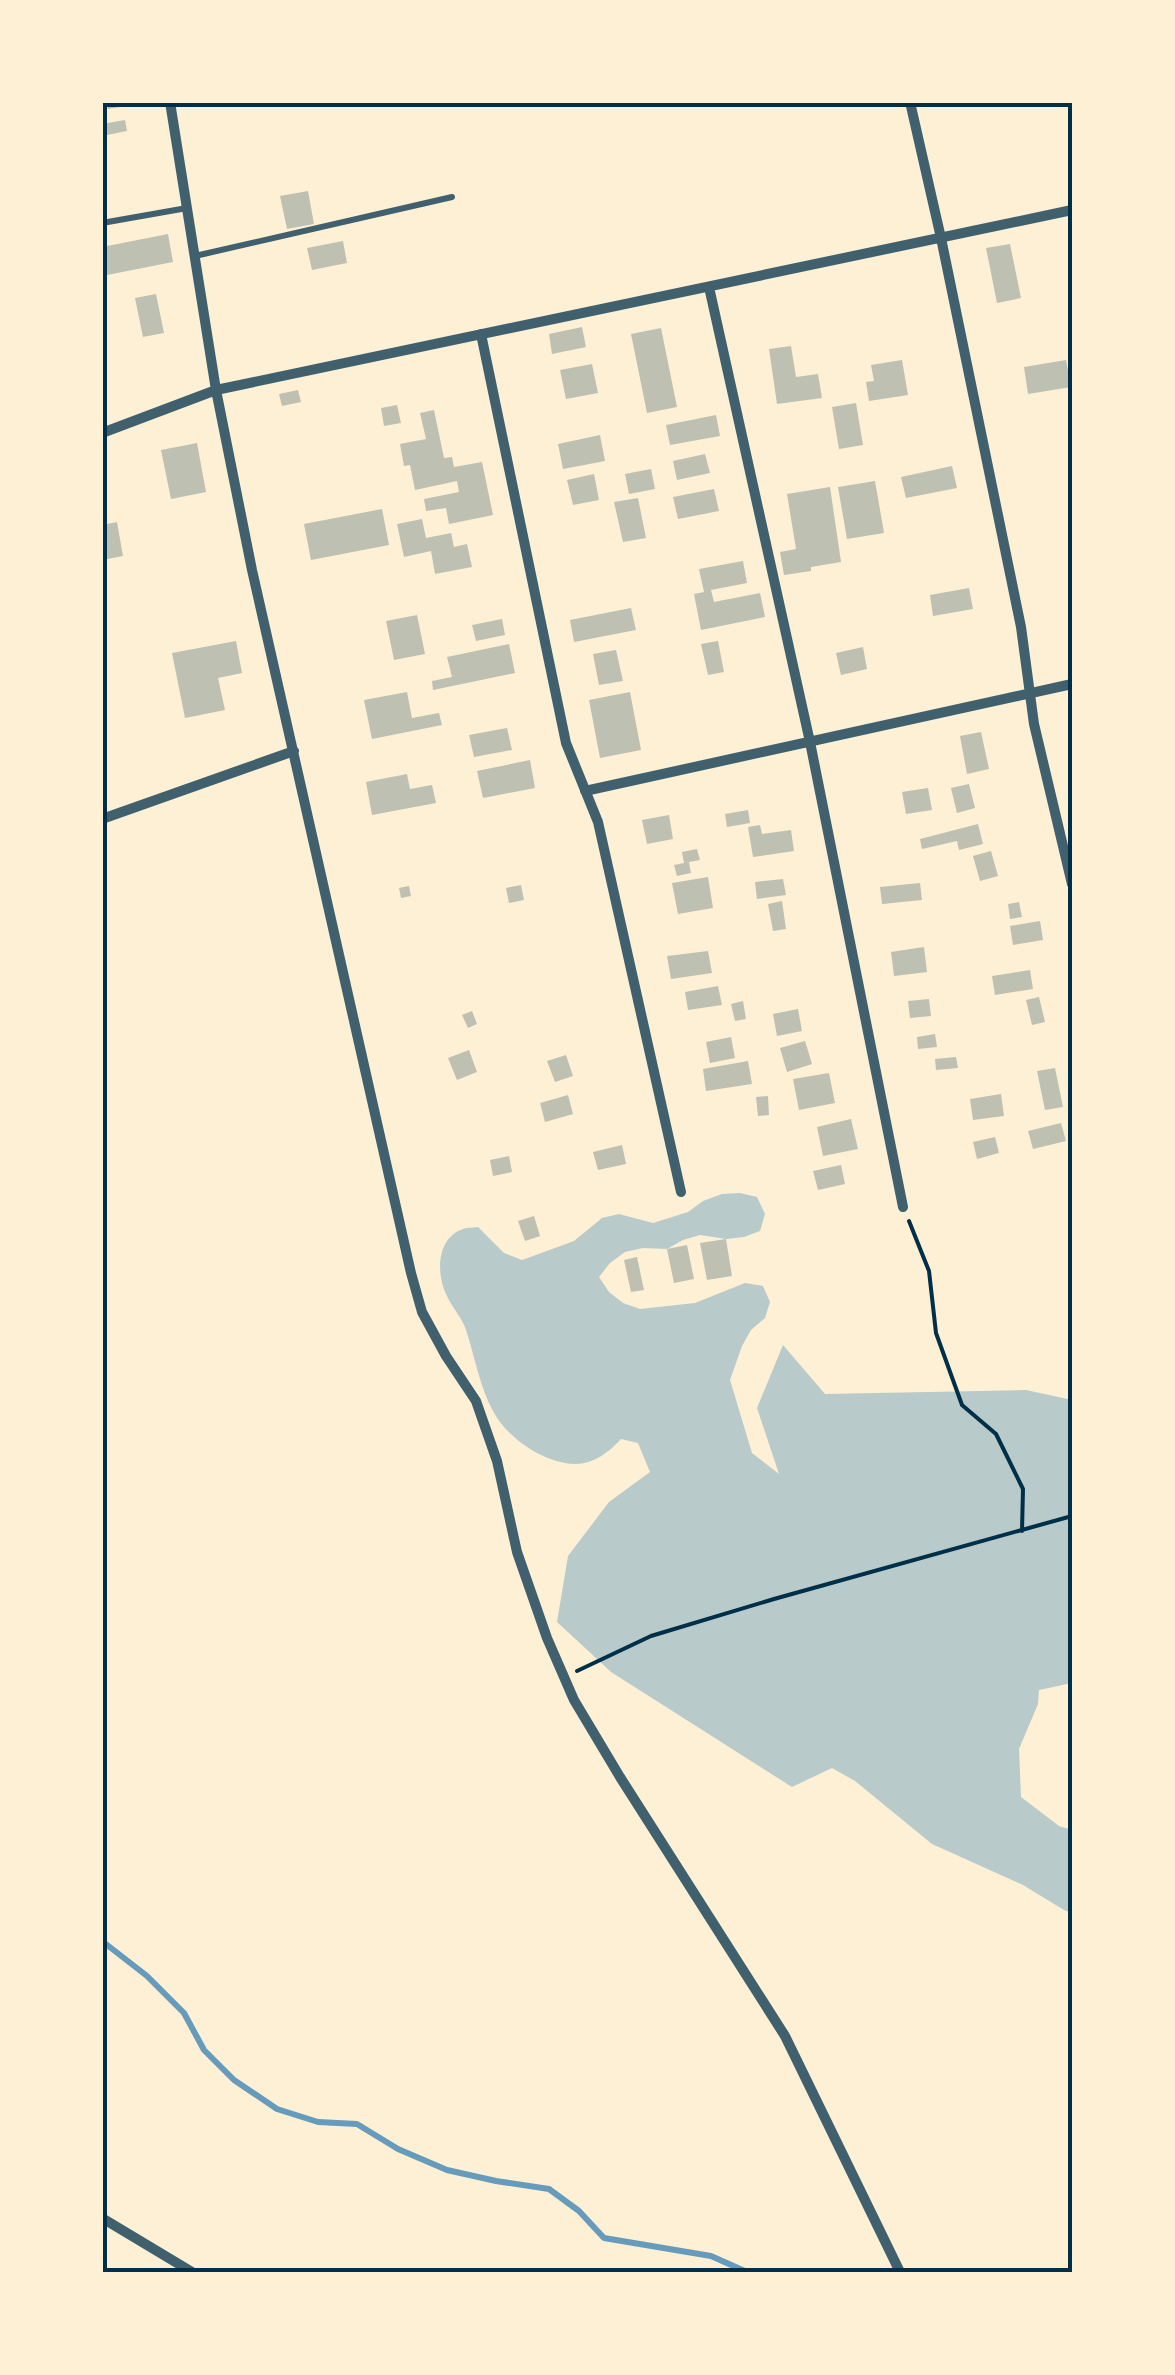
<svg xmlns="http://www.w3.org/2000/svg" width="1175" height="2375" viewBox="0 0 1175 2375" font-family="Karla,sans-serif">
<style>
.green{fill:#b9caca}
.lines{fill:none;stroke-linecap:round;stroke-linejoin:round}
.stream{stroke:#669bbc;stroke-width:6}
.building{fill:#bec0b2}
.path{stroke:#003049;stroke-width:4}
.service{stroke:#3f606c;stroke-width:6}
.minor{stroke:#3f606c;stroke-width:10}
.neatline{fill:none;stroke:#003049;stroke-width:4}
</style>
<rect width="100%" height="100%" fill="#fdf0d5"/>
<path class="green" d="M740 1193 757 1197 765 1214 760 1231 744 1237 726 1239 700 1235 683 1240 667 1249 643 1248 625 1252 610 1263 599 1277 609 1292 623 1303 640 1309 695 1303 745 1283 763 1286 770 1302 765 1318 751 1330 742 1346 730 1380 752 1453 779 1474 757 1408 783 1345 825 1394 1026 1390 1072 1400V1683L1039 1690 1038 1704 1019 1749 1021 1797 1059 1826 1072 1830V1913L1064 1910 1023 1885 932 1844 855 1781 832 1768 792 1787 611 1672 557 1622 568 1556 609 1502 650 1472 638 1443 621 1439C609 1452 594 1464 575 1464 544 1463 507 1438 493 1411 479 1385 475 1357 466 1330 462 1317 452 1308 447 1296 436 1275 436 1238 463 1229 468 1227 473 1228 478 1227L504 1253 522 1260 574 1241 602 1218 619 1214 653 1223 688 1212 703 1201 722 1194Z"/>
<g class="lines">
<path class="stream" d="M102 1941 147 1976 184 2013 204 2050 234 2080 277 2109 318 2122 357 2124 398 2149 447 2170 496 2181 549 2189 579 2211 604 2238 711 2256 747 2272"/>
</g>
<path class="building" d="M106 102H125L126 106 108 109Z
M125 120 127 131 102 136V124Z
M308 191 314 224 287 229 280 196Z
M168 234 173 262 102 276V247Z
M343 241 347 263 312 270 307 248Z
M1010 244 1021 298 997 303 986 248Z
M156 294 164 333 143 337 135 298Z
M582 327 586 347 552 354 549 334Z
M661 328 677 407 647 413 631 334Z
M791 346 796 377 818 374 822 398 777 404 769 349Z
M902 360 908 395 869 401 866 382 874 381 871 365Z
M1066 360 1071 387 1028 394 1024 367Z
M592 364 598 393 566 399 560 370Z
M298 390 301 402 282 406 279 394Z
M856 403 863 445 839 449 832 407Z
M397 405 401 423 384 426 381 408Z
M434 410 444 458 452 457 454 467 482 462 493 515 449 524 446 508 426 511 424 499 459 492 457 481 415 490 410 465 404 466 400 444 426 439 420 413Z
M716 415 720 436 670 445 666 425Z
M600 435 605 461 563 469 558 444Z
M197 443 206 492 171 499 161 450Z
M705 454 710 473 677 480 673 461Z
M952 466 957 488 906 498 901 477Z
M651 469 655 489 629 494 625 474Z
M594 474 599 500 573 505 567 480Z
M875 481 884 533 847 539 838 487Z
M830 487 841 562 811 567V571L784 575 780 552 796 549 787 494Z
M714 489 719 511 678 519 673 497Z
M638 498 646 538 623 542 614 502Z
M382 509 389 545 311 560 304 524Z
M422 519 426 538 451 533 454 547 467 544 472 567 435 574 431 551 404 557 397 524Z
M117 522 123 556 102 560V525Z
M743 561 747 583 711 590 714 602 760 593 765 617 701 630 694 594 704 592 699 569Z
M969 588 973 609 933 616 930 595Z
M631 608 636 630 574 642 570 620Z
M417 615 425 654 394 660 386 621Z
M502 619 505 635 476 641 472 625Z
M236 641 242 673 218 678 225 710 185 718 172 653Z
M718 641 724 672 708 675 701 644Z
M509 644 515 673 433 690 432 681 452 677 447 657Z
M863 647 867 669 841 675 836 653Z
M616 650 623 681 599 685 593 654Z
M407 692 412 718 439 713 442 725 372 739 364 700Z
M630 692 641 750 600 758 589 700Z
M507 728 512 750 474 757 469 735Z
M981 732 989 769 967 774 960 736Z
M530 760 535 788 483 798 477 771Z
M407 774 410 789 432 785 436 803 372 815 366 782Z
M969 784 975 808 957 813 951 788Z
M928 788 932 810 906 814 902 792Z
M748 810 750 823 727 827 725 814Z
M669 815 673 839 647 844 642 820Z
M978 824 983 844 959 850 957 841 922 849 920 839Z
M760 825 762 834 791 830 794 851 753 857 748 827Z
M697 849 700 860 689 862 691 873 677 876 674 865 684 863 682 852Z
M991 851 998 876 980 881 973 856Z
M708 877 713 908 678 914 672 883Z
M783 879 786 895 757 899 755 882Z
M920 883 922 900 882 904 880 887Z
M521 885 524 900 509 903 506 888Z
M409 886 411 896 401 898 399 888Z
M782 901 786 929 773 931 768 904Z
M1019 902 1022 917 1010 919 1008 904Z
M1040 921 1043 940 1013 945 1010 926Z
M924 947 927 972 894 976 891 952Z
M708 951 712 973 671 979 667 956Z
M1030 970 1033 989 995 995 992 976Z
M718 986 722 1005 688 1010 685 992Z
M1039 997 1045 1022 1032 1025 1026 1000Z
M929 999 931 1016 910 1018 908 1001Z
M743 1001 746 1019 735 1021 731 1004Z
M798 1009 802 1031 777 1036 773 1014Z
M472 1011 477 1024 468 1028 462 1015Z
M935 1034 937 1047 918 1049 917 1037Z
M731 1037 735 1058 710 1063 706 1042Z
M805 1041 812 1064 787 1072 780 1048Z
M469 1050 477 1072 457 1080 448 1058Z
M566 1055 573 1076 555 1082 547 1061Z
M956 1057 958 1068 936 1070 935 1059Z
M748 1061 752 1084 706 1091 703 1069Z
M1055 1068 1063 1107 1045 1110 1037 1071Z
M829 1073 835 1103 799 1110 793 1079Z
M1001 1094 1004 1116 973 1120 970 1099Z
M568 1095 573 1114 545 1122 540 1103Z
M768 1096 769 1115 758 1116 756 1097Z
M851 1119 858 1149 823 1156 817 1127Z
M1061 1123 1066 1141 1033 1149 1028 1131Z
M995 1137 999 1153 977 1159 973 1142Z
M622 1145 626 1164 598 1170 593 1152Z
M509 1156 512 1172 493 1176 490 1160Z
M841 1165 845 1184 818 1190 813 1171Z
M534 1216 540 1236 525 1241 518 1221Z
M726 1239 732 1276 707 1280 700 1243Z
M687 1245 694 1279 674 1283 667 1249Z
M637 1257 644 1290 631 1292 624 1260Z"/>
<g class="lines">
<path class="path" d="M909 1221 929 1271 936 1333 962 1405 996 1434 1023 1489 1022 1531
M577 1671 651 1636 774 1599 1072 1516"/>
<path class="service" d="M102 223 187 208
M195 256 452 197"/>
<path class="minor" d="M170 102 216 390 252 570 411 1273 422 1312 446 1356 476 1401 497 1461 517 1552 547 1638 574 1700 620 1777 785 2036 900 2272
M910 102 941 238 1021 627 1034 724 1072 884
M709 287 810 742 903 1207
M481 334 566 743 598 822 681 1192
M102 433 216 390 1072 210
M585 791 1072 684
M102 819 294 751
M102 2218 192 2272"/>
</g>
<rect width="1175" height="2375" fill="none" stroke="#fdf0d5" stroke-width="210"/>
<rect x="105" y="105" width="965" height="2165" class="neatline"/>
</svg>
